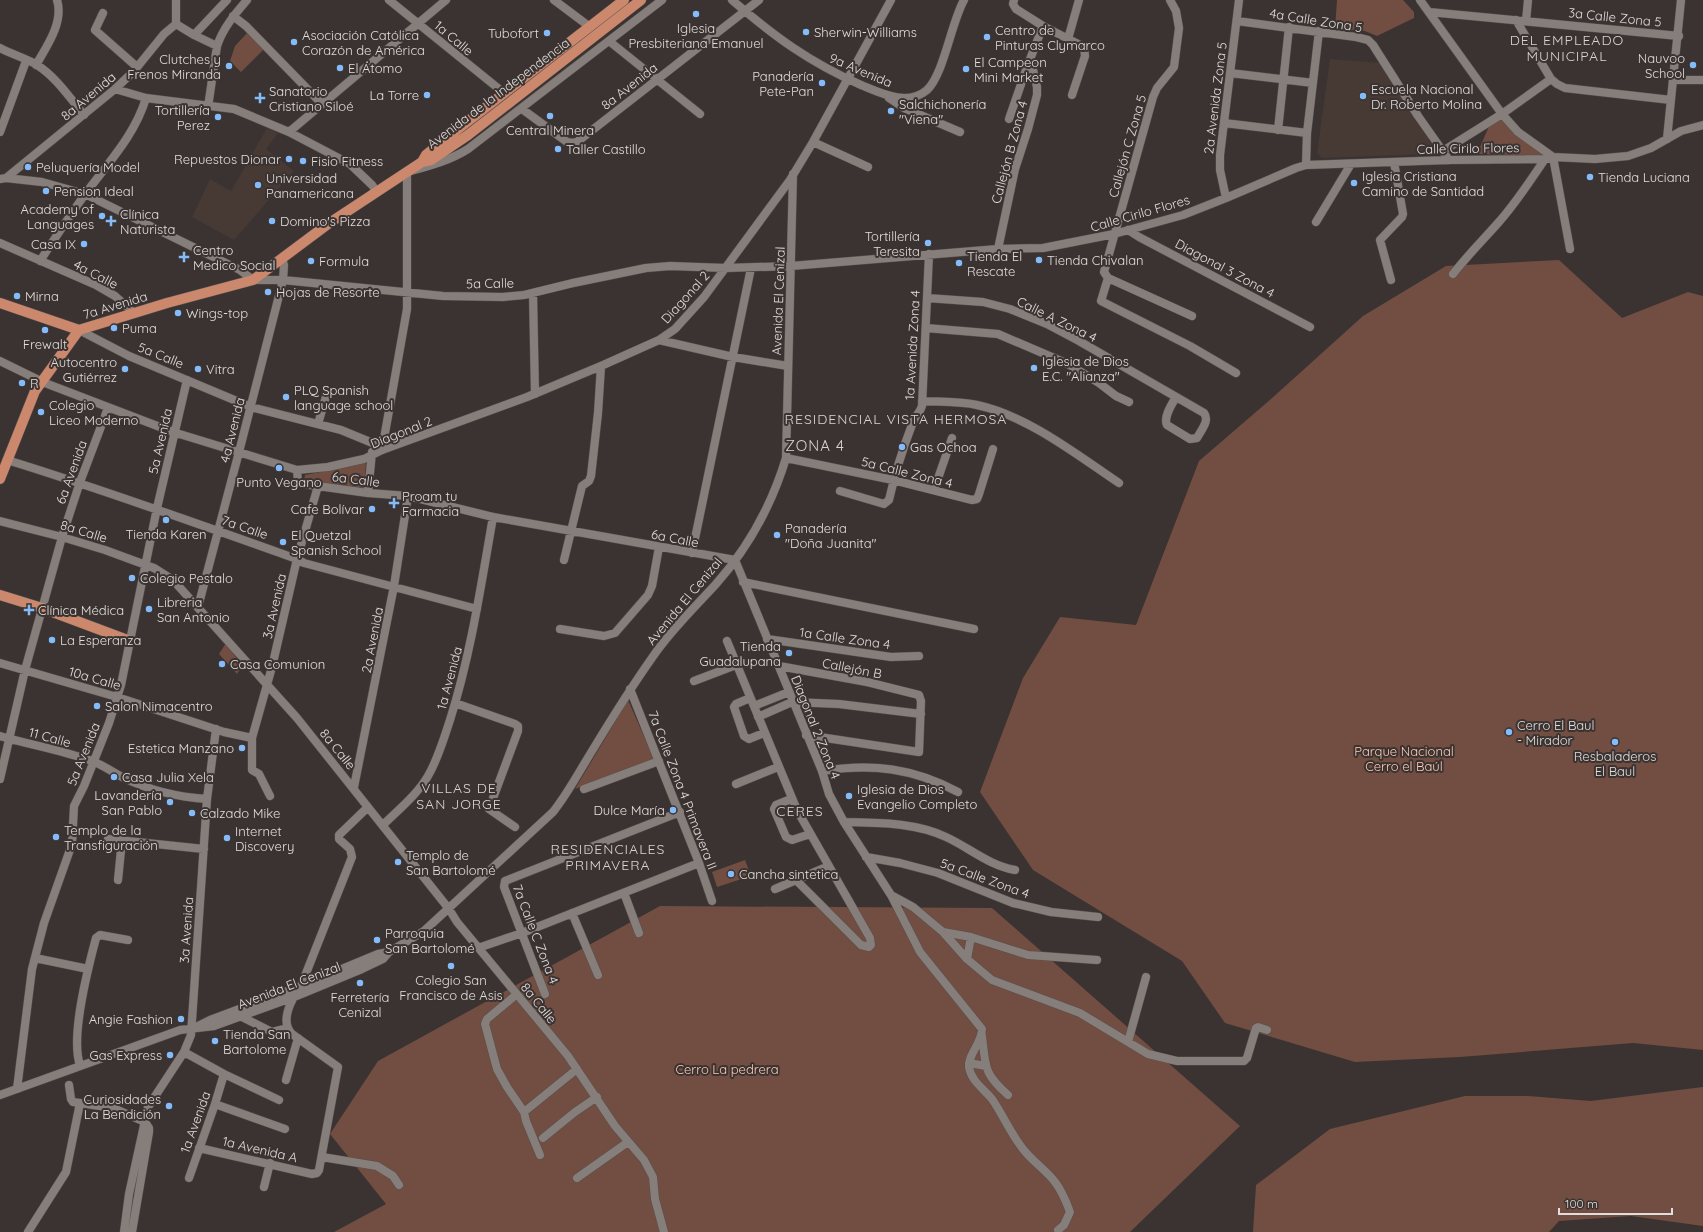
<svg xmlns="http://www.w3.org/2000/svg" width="1703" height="1232" viewBox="0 0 1703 1232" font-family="Quicksand,sans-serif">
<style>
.built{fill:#473934}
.green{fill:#714e41}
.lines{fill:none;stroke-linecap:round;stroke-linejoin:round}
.minor-casing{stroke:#57514f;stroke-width:9}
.major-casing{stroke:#57514f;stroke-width:11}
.minor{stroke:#867e7b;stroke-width:8}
.major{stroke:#cb886d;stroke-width:10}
.poi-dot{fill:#84bcfb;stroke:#3a3331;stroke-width:1.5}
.labels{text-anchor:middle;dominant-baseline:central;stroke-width:4;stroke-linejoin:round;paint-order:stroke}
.street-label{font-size:13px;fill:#e1dddb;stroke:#3a3331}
.poi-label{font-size:13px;fill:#e1dddb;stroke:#3a3331;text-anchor:start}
.park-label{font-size:13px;fill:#ffcbb7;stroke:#3a3331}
.neighbourhood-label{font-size:14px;letter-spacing:1px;fill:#dbd2cf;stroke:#3a3331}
.quarter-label{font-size:15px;letter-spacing:1px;fill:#dbd2cf;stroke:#3a3331}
</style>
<rect width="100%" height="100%" fill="#3a3331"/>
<path class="built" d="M1330 59 1381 63 1434 148 1429 154 1322 158 1317 153Z
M267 128 278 133 266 149 294 171 234 240 192 217 210 179 231 191Z"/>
<path class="green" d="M1337 0H1403L1414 12V18L1377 36 1365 31 1335 29Z
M248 32 264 49 241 72 230 61 235 46Z
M1504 115 1550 156 1477 154 1490 124Z
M1559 260 1622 318 1688 292 1703 296V1050L1633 1043 1460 1057 1355 1062 1225 1023 1182 961 1033 870 980 792 1023 678 1060 617 1136 625 1199 461 1271 399 1363 316 1446 266Z
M366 463 364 488 304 480 305 475Z
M226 643 242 666 237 674 219 654Z
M628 700 654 759 575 789Z
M745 860 751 876 717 887 712 872Z
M660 906 992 908 1240 1126 1130 1232H334L386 1204 330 1134 378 1061Z
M1703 1087V1226L1631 1216 1559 1221 1549 1232H1253L1256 1185 1330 1129 1465 1096H1528L1591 1101Z"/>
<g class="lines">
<defs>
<path id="minor" d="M176 0V24
M389 0 504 93
M554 0 590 27
M732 0C775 37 809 62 861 85 881 93 907 107 927 90 944 74 951 23 964 0
M1014 0 1013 4 1016 9 1043 26 1084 47 1085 56 1072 95
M1170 0 1176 11 1179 28 1174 67 1157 88 1153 97 1104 272 1108 278 1192 316
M1420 0 1502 114 1518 132 1553 157 1595 159 1628 156 1651 148 1681 131 1703 125
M1429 12 1679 36
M103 13 95 30 137 67
M233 16 246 26 322 104
M1516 20 1551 79 1557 84 1565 88 1671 100
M1237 21 1356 37 1368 40 1373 45 1418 116 1449 160
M1526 21 1528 0
M176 24 194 35 217 46
M194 35 227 0
M1068 39 1079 0
M609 41 700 114
M0 48C11 54 28 59 37 65 56 77 70 98 84 115
M36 65C47 46 64 22 57 0
M1230 73 1313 83
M1673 80H1703
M115 89 146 98 234 109 289 132 350 164 372 185 377 192
M889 98 904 108 960 132
M208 107 217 46C223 28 235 14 247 0
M522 109 567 142 572 143 577 142 759 0
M1009 119 1027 67 1043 26
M1224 123 1307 133
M1278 130 1289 27
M0 132 26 61
M289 132 446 0
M1667 139 1681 0
M813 142 868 167
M1443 151 1502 114 1551 79
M1553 157 1570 249
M1306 165 1307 133 1319 31
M6 178 115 89 134 71 164 34 176 24
M0 179 6 178 42 182 85 194 240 270 253 280H283L443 296 503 297 524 295 573 283 646 268 670 266 726 268 791 266 998 249 1043 248 1114 234 1183 215 1226 198 1296 168 1306 165 1449 160 1545 159 1553 157
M1226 198 1220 170V155L1239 0
M1316 222 1351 164
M1128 230 1139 237 1310 327
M0 243 96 285 115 296 134 313
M998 249 1015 169 1028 129 1037 95V87L1031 61
M40 261C55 238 70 215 86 193 108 163 135 135 146 98
M1453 274C1467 256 1483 240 1498 223 1516 203 1530 181 1545 159
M1108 278 1101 301 1190 346 1236 373
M1391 280 1380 240 1402 217 1403 214 1394 162
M533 293 535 394
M927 298 983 302 1010 309 1047 324 1079 341 1204 413C1210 421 1201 430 1197 438L1190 439 1167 425C1163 417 1172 404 1176 397
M926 328 998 334 1068 364 1099 383 1116 396 1129 402
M79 330 129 356 251 407 341 430 375 444 382 450
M659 340 733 357 788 366
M0 361 45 383 173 432 297 470 328 467 364 459 382 450 527 397 601 366 659 340 675 329 704 297 790 180 813 142 891 0
M922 401C941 402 959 401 977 405 1028 416 1077 455 1119 483
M318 424 327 393
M382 450 407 309V172C429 166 449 161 468 149L662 0
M786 458 893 480 972 500 977 499 979 494 993 449
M7 460C105 490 201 525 297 559L304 563 477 609
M297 470 298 482 303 484 368 493 408 496 493 517 735 560 822 771 829 794 844 822 891 895 920 952 982 1029C982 1043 968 1054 969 1067 971 1081 984 1089 992 1099 1003 1115 1011 1134 1023 1149 1032 1161 1046 1170 1055 1182 1062 1191 1066 1201 1070 1212L1064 1225 1058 1230
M934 490 952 438
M840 491 884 504 889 500C895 473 903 448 913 422 915 416 920 413 922 406L929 254
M368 493 372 452
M0 521 62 537 105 550 154 568 173 580 297 718 449 909 457 922 568 1056 615 1126 644 1160 653 1177 655 1199 664 1232
M692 553 751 268
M564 560 582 486 589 481 591 476 598 413 601 366
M743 582 974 629
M198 607 239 452 283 280 284 265 282 259
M560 629 604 636 615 633 648 595 652 586 659 547
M767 639 891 657 919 656
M727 641 797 810 870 938 871 945 869 947 861 945 796 880
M0 663 117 697 224 732 252 738
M779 666 867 682 919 695 921 701 919 752 806 735
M694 681 736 665
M630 689 699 863 712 901
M750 698 736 704 734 707 744 736 749 739 764 733
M455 703 515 724 518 726V731L489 809 515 827
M754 706 789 692
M758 717 792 702 839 704 921 714
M0 736C31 745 62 750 92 761 103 765 114 773 124 778 151 791 177 797 207 799
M822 771C872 763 913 768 958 792
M0 779 25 670 62 537 80 482 108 408
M736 784 778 767
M354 787 394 586 408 496
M584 789 659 761
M270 796 259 774 252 770V738L272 667 297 559 318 486
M791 799 776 805 774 809 786 837 792 840 810 834
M844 822C878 823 915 822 946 837 970 848 988 865 1015 870
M383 825C398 810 417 795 428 776 438 759 444 738 450 720 471 654 481 585 493 517
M108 839 204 849
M866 857 900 863 938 873 1013 903 1051 912 1098 917
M118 880 122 840
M775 889 829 866
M624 893 639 933
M891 895 913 907 943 932 971 937 1028 955 1097 960
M572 913 598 975
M943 932 967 959 992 980 1080 1013 1148 1054 1177 1061H1244L1247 1058 1256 1028 1258 1027 1267 1030
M478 948 522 933 699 863
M35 958 88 969
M967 959 971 937
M517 994 487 1019 485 1024 497 1069 507 1087 524 1112 526 1121 540 1155
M545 994 504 887 505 881 680 812
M238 1015 272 1032 288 1028
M192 1029 210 1020 301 986 378 954 389 952 424 931 553 812C568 793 579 772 592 751 612 718 632 686 654 655 672 629 695 607 716 584 748 548 772 504 786 458L793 174
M982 1036C986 1067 983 1073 1008 1095
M1128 1042 1146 977
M184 1052 224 1074 279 1100
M969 1063 986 1066
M80 1065C70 1037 88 968 96 938L100 935 128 940
M286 1080 298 1038
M69 1085 71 1099 73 1102 113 1108 145 1122
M17 1089 32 969 44 923 72 844 74 806 84 786 109 723 121 685 157 508 187 380
M0 1095 169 1034 180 1030 214 1026 294 997 362 969 383 959 389 952
M215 1104 285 1129
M524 1112 577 1069
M543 1138 575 1112 597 1097
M199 1148 312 1174 317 1173 319 1170 338 1067 292 1034C279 1021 292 998 301 986L352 857 350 849 339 839V835L368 807
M322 1157 377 1166 393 1176 399 1185
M189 1178 215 1104 224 1074
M577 1178 628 1142
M264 1187 270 1163
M28 1232 66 1172 80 1103
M124 1232 129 1194 148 1107 184 1052 191 1035 207 799 216 729
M132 1232 149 1132V1128L145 1122"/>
<path id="major" d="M422 162 426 155 458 129 624 0
M0 303 79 330
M0 479 35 391 79 330 167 303 253 280 328 224 422 162 431 160 468 135 641 0
M0 595 42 608 130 641"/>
</defs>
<use href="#minor" class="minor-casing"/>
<use href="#major" class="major-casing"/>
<use href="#minor" class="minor"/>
<use href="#major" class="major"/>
</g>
<g class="poi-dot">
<circle cx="696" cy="14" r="4"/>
<circle cx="806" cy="32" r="4"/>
<circle cx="547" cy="33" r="4"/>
<circle cx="987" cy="37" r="4"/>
<circle cx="294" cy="42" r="4"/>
<circle cx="1693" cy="65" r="4"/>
<circle cx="229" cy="66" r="4"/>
<circle cx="340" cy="68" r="4"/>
<circle cx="966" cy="69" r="4"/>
<circle cx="822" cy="83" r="4"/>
<circle cx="427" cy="95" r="4"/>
<circle cx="1363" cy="96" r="4"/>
<path d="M258 92h4v4h4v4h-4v4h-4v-4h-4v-4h4z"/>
<circle cx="891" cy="111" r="4"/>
<circle cx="550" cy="116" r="4"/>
<circle cx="218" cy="117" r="4"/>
<circle cx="558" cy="149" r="4"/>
<circle cx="289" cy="159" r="4"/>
<circle cx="303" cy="161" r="4"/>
<circle cx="28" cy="167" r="4"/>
<circle cx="1590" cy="177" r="4"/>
<circle cx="1354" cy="183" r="4"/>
<circle cx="258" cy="185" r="4"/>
<circle cx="46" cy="191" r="4"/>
<circle cx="102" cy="216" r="4"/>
<path d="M109 215h4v4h4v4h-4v4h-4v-4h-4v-4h4z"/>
<circle cx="272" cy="221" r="4"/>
<circle cx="928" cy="243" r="4"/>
<circle cx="84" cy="244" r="4"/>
<path d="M182 251h4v4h4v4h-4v4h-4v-4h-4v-4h4z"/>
<circle cx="1039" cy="260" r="4"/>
<circle cx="311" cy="261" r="4"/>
<circle cx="959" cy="263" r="4"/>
<circle cx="268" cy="292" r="4"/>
<circle cx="17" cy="296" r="4"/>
<circle cx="178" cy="313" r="4"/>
<circle cx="114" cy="328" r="4"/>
<circle cx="45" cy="330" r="4"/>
<circle cx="1034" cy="368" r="4"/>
<circle cx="125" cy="369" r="4"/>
<circle cx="198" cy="369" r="4"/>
<circle cx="22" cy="383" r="4"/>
<circle cx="286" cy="397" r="4"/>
<circle cx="41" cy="412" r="4"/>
<circle cx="902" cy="447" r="4"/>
<circle cx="279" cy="468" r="4"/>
<path d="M392 497h4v4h4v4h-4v4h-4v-4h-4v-4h4z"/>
<circle cx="372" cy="509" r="4"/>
<circle cx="166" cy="520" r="4"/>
<circle cx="777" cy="535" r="4"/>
<circle cx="283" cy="542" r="4"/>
<circle cx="132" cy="578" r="4"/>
<circle cx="149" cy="609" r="4"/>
<path d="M27 604h4v4h4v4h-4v4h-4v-4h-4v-4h4z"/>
<circle cx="52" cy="640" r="4"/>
<circle cx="789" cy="653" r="4"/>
<circle cx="222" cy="664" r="4"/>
<circle cx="97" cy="706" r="4"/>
<circle cx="1509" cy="732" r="4"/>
<circle cx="1615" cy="742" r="4"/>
<circle cx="242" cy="748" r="4"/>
<circle cx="114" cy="777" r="4"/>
<circle cx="849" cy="796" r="4"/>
<circle cx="170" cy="802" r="4"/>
<circle cx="673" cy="810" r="4"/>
<circle cx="192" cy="813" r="4"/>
<circle cx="56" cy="837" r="4"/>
<circle cx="227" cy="838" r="4"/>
<circle cx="398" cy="862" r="4"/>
<circle cx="731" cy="874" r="4"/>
<circle cx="377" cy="940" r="4"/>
<circle cx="451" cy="966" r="4"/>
<circle cx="360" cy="983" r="4"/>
<circle cx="181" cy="1019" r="4"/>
<circle cx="215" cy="1041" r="4"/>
<circle cx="170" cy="1055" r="4"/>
<circle cx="169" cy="1106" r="4"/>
</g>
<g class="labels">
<g class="street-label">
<text transform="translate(1615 17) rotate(6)">3a Calle Zona 5</text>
<text transform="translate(1316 20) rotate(9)">4a Calle Zona 5</text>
<text transform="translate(454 38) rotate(40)">1a Calle</text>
<text transform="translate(861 70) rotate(23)">9a Avenida</text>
<text transform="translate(629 86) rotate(-38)">8a Avenida</text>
<text transform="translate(498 93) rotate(-37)">Avenida de la Independencia</text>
<text transform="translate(88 96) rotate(-40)">8a Avenida</text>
<text transform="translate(1215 98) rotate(-83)">2a Avenida Zona 5</text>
<text transform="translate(1127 146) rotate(-74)">Callejón C Zona 5</text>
<text transform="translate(1468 148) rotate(-1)">Calle Cirilo Flores</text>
<text transform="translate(1009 152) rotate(-75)">Callejón B Zona 4</text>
<text transform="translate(1140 213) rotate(-16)">Calle Cirilo Flores</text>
<text transform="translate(1225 268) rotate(28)">Diagonal 3 Zona 4</text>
<text transform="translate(96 274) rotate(27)">4a Calle</text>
<text transform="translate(490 283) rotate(-1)">5a Calle</text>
<text transform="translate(685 297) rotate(-48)">Diagonal 2</text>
<text transform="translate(778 301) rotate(-88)">Avenida El Cenizal</text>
<text transform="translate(115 305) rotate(-17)">7a Avenida</text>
<text transform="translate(1057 319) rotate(26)">Calle A Zona 4</text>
<text transform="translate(912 345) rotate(-87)">1a Avenida Zona 4</text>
<text transform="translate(161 355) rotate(22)">5a Calle</text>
<text transform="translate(232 430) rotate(-76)">4a Avenida</text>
<text transform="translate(401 432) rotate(-22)">Diagonal 2</text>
<text transform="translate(160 441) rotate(-77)">5a Avenida</text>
<text transform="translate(71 472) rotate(-70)">6a Avenida</text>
<text transform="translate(907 472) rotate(14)">5a Calle Zona 4</text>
<text transform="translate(356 479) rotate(7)">6a Calle</text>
<text transform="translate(245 527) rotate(19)">7a Calle</text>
<text transform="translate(84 531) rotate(17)">8a Calle</text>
<text transform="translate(675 538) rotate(11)">6a Calle</text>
<text transform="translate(684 601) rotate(-50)">Avenida El Cenizal</text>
<text transform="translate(274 606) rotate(-77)">3a Avenida</text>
<text transform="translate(845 638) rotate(8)">1a Calle Zona 4</text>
<text transform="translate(372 640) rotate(-79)">2a Avenida</text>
<text transform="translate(852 668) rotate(11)">Callejón B</text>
<text transform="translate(95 678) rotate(16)">10a Calle</text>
<text transform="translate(449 678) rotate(-75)">1a Avenida</text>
<text transform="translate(816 727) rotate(68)">Diagonal 2 Zona 4</text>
<text transform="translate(50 737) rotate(15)">11 Calle</text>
<text transform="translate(338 749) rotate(51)">8a Calle</text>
<text transform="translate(83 754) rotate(-68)">5a Avenida</text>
<text transform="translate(683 790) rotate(69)">7a Calle Zona 4 Primavera II</text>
<text transform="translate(985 878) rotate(20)">5a Calle Zona 4</text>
<text transform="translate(186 930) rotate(-86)">3a Avenida</text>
<text transform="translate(536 934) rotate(69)">7a Calle C Zona 4</text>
<text transform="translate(289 985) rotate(-21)">Avenida El Cenizal</text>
<text transform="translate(539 1003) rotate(51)">8a Calle</text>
<text transform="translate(195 1122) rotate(-70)">1a Avenida</text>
<text transform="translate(260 1149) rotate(13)">1a Avenida A</text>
</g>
<g class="poi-label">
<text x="696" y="28" text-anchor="middle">Iglesia<tspan x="696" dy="15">Presbiteriana Emanuel</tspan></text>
<text x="995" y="30">Centro de<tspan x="995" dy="15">Pinturas Clymarco</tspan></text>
<text x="814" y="32">Sherwin-Williams</text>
<text x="539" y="33" text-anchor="end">Tubofort</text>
<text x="302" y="35">Asociación Católica<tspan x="302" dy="15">Corazón de América</tspan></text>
<text x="1685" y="58" text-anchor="end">Nauvoo<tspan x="1685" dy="15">School</tspan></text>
<text x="221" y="59" text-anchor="end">Clutches y<tspan x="221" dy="15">Frenos Miranda</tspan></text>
<text x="974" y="62">El Campeon<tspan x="974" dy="15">Mini Market</tspan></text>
<text x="348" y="68">El Átomo</text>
<text x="814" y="76" text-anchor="end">Panadería<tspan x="814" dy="15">Pete-Pan</tspan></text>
<text x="1371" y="89">Escuela Nacional<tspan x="1371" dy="15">Dr. Roberto Molina</tspan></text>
<text x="269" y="91">Sanatorio<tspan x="269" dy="15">Cristiano Siloé</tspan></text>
<text x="419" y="95" text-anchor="end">La Torre</text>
<text x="899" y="104">Salchichonería<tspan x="899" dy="15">"Viena"</tspan></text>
<text x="210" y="110" text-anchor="end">Tortillería<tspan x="210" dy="15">Perez</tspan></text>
<text x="550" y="130" text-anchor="middle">Central Minera</text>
<text x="566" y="149">Taller Castillo</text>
<text x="281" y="159" text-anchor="end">Repuestos Dionar</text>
<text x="311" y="161">Fisio Fitness</text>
<text x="36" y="167">Peluquería Model</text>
<text x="1362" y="176">Iglesia Cristiana<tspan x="1362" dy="15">Camino de Santidad</tspan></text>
<text x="1598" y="177">Tienda Luciana</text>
<text x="266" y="178">Universidad<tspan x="266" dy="15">Panamericana</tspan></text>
<text x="54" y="191">Pension Ideal</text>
<text x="94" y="209" text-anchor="end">Academy of<tspan x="94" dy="15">Languages</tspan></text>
<text x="120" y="214">Clínica<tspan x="120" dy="15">Naturista</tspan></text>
<text x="280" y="221">Domino's Pizza</text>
<text x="920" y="236" text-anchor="end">Tortillería<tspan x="920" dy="15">Teresita</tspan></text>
<text x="76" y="244" text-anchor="end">Casa IX</text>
<text x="193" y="250">Centro<tspan x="193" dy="15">Medico Social</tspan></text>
<text x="967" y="256">Tienda El<tspan x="967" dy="15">Rescate</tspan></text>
<text x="1047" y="260">Tienda Chivalan</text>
<text x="319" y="261">Formula</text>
<text x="276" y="292">Hojas de Resorte</text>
<text x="25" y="296">Mirna</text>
<text x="186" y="313">Wings-top</text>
<text x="122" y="328">Puma</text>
<text x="45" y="344" text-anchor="middle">Frewalt</text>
<text x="1042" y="361">Iglesia de Dios<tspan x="1042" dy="15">E.C. "Alianza"</tspan></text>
<text x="117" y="362" text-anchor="end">Autocentro<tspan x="117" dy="15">Gutiérrez</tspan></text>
<text x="206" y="369">Vitra</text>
<text x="30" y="383">R</text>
<text x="294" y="390">PLQ Spanish<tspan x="294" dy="15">language school</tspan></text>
<text x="49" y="405">Colegio<tspan x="49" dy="15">Liceo Moderno</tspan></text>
<text x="910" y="447">Gas Ochoa</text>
<text x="279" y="482" text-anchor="middle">Punto Vegano</text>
<text x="402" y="496">Proam tu<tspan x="402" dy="15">Farmacia</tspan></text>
<text x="364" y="509" text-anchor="end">Cafe Bolívar</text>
<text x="785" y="528">Panadería<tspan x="785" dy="15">"Doña Juanita"</tspan></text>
<text x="166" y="534" text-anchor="middle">Tienda Karen</text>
<text x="291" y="535">El Quetzal<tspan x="291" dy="15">Spanish School</tspan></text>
<text x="140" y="578">Colegio Pestalo</text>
<text x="157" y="602">Libreria<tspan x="157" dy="15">San Antonio</tspan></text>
<text x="38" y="610">Clínica Médica</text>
<text x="60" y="640">La Esperanza</text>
<text x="781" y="646" text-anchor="end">Tienda<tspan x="781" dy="15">Guadalupana</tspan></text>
<text x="230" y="664">Casa Comunion</text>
<text x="105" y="706">Salon Nimacentro</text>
<text x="1517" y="725">Cerro El Baul<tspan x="1517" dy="15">- Mirador</tspan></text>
<text x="234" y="748" text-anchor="end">Estetica Manzano</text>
<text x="1615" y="756" text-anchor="middle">Resbaladeros<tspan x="1615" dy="15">El Baul</tspan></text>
<text x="122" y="777">Casa Julia Xela</text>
<text x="857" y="789">Iglesia de Dios<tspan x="857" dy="15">Evangelio Completo</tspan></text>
<text x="162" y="795" text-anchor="end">Lavandería<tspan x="162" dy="15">San Pablo</tspan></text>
<text x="665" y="810" text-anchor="end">Dulce María</text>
<text x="200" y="813">Calzado Mike</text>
<text x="64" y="830">Templo de la<tspan x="64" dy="15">Transfiguración</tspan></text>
<text x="235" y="831">Internet<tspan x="235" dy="15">Discovery</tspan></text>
<text x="406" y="855">Templo de<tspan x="406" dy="15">San Bartolomé</tspan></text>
<text x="739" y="874">Cancha sintetica</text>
<text x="385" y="933">Parroquia<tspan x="385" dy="15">San Bartolomé</tspan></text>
<text x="451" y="980" text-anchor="middle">Colegio San<tspan x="451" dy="15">Francisco de Asis</tspan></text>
<text x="360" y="997" text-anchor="middle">Ferretería<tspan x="360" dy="15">Cenizal</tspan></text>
<text x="173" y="1019" text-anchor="end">Angie Fashion</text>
<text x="223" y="1034">Tienda San<tspan x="223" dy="15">Bartolome</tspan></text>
<text x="162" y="1055" text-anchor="end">Gas Express</text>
<text x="161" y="1099" text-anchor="end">Curiosidades<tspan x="161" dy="15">La Bendición</tspan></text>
</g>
<g class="park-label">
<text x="1404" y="751">Parque Nacional<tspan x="1404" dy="15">Cerro el Baúl</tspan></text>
<text x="727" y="1069">Cerro La pedrera</text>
</g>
<g class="neighbourhood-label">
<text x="1567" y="40">DEL EMPLEADO<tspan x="1567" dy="16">MUNICIPAL</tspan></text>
<text x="896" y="419">RESIDENCIAL VISTA HERMOSA</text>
<text x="459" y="788">VILLAS DE<tspan x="459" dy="16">SAN JORGE</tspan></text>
<text x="800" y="811">CERES</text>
<text x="608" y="849">RESIDENCIALES<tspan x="608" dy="16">PRIMAVERA</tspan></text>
</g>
<g class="quarter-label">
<text x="815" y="445">ZONA 4</text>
</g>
</g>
<path d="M1559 1208v6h113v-6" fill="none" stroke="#e1dddb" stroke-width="2"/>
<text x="1565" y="1208" font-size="12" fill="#e1dddb" stroke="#3a3331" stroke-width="3" paint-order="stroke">100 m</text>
</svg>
